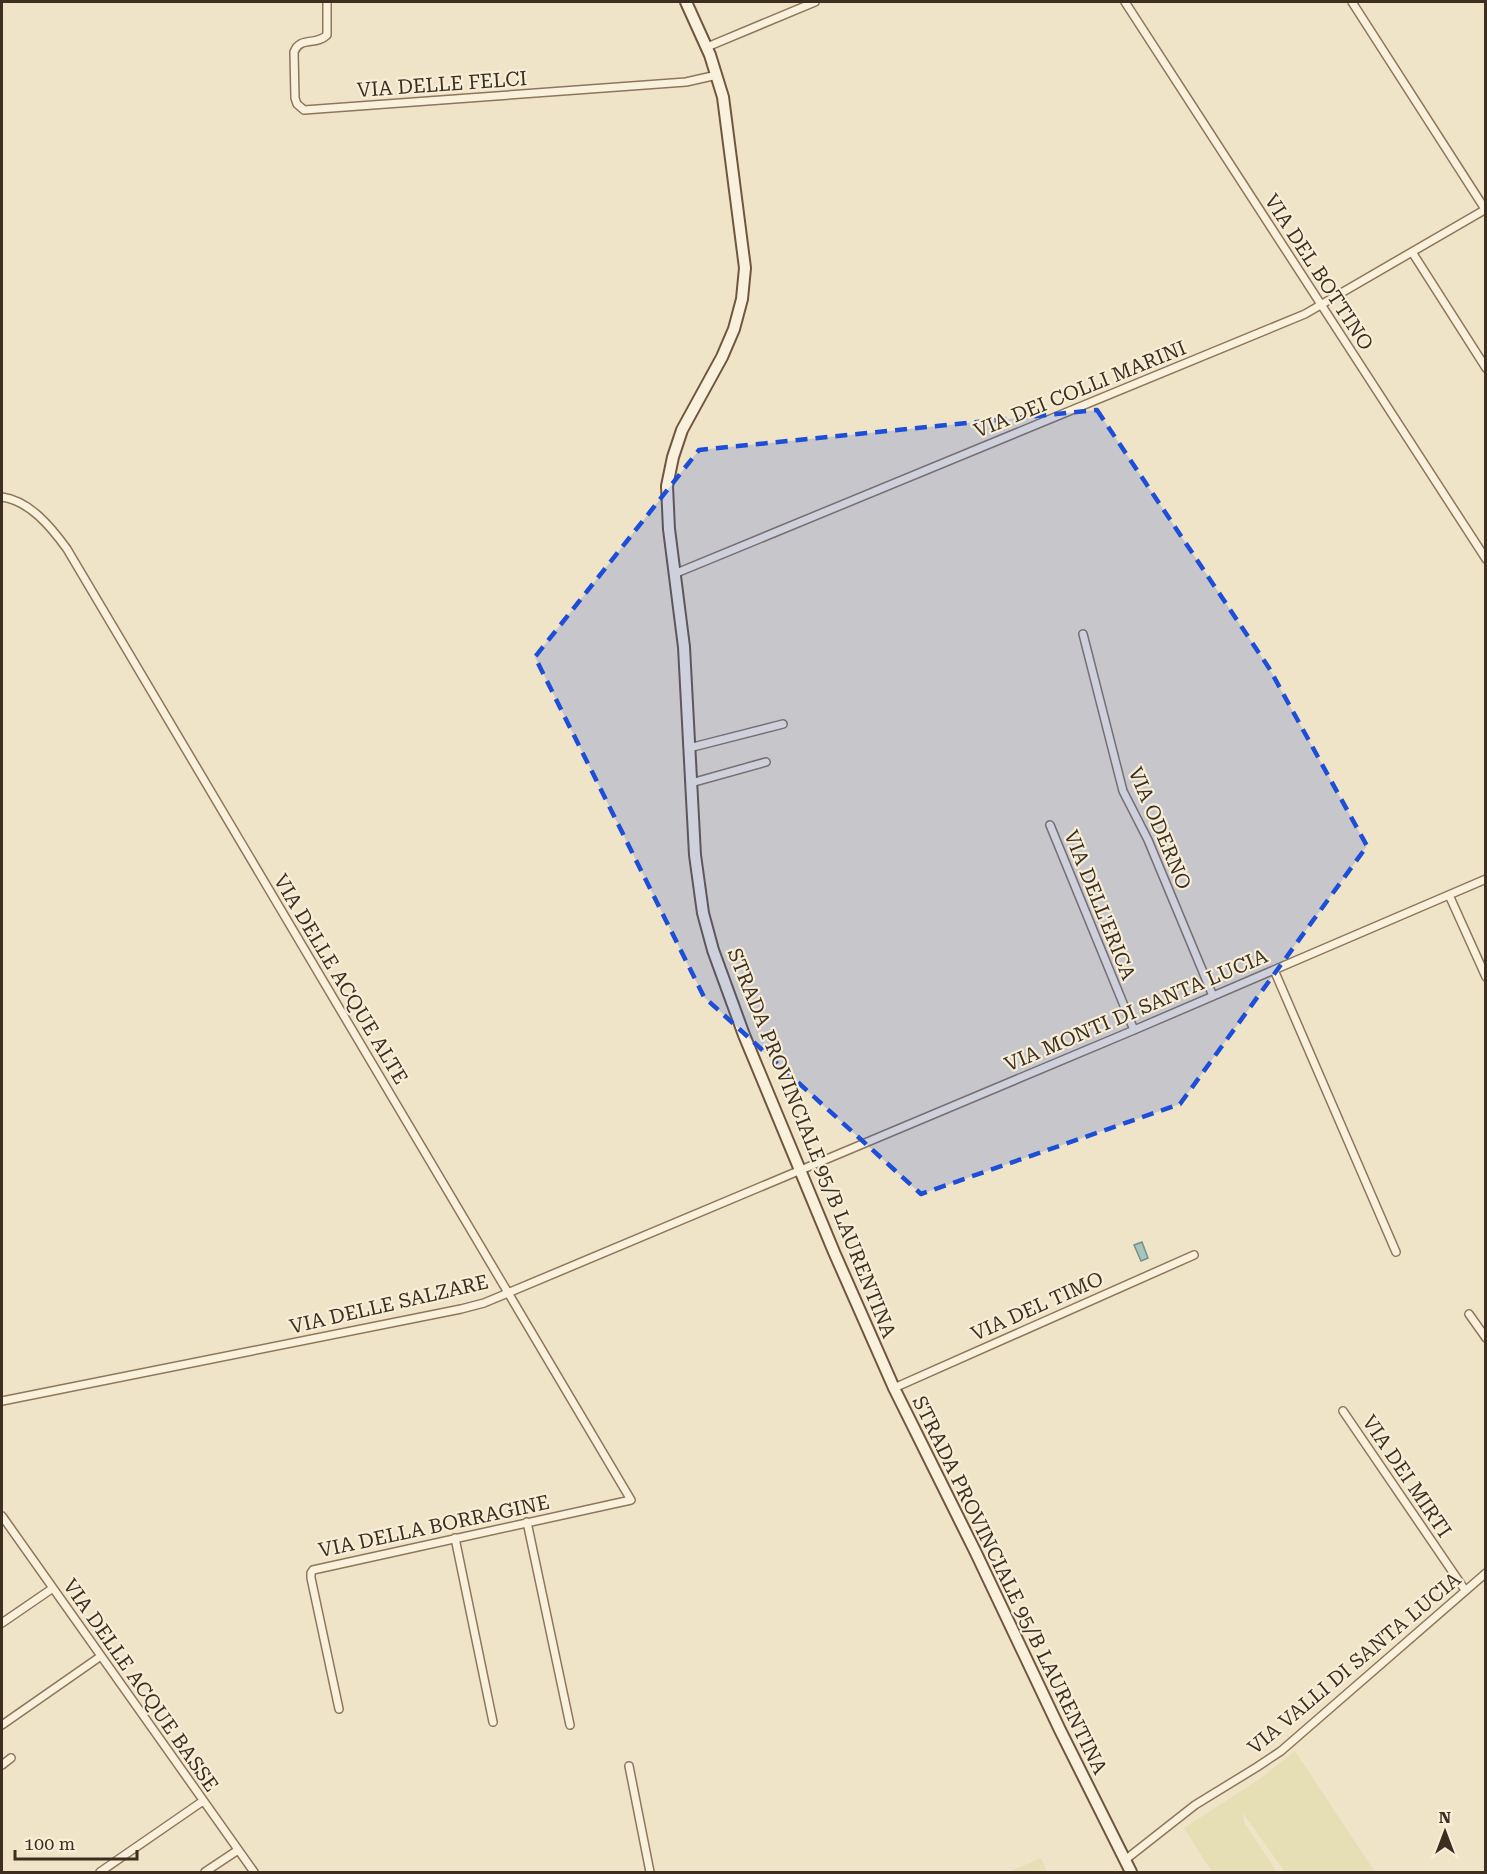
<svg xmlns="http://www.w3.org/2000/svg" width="1487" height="1874" viewBox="0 0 1487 1874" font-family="'Roboto Serif',serif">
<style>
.farmland{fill:#e6deb5}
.water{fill:#a9c4bc;stroke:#6f938a;stroke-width:1.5}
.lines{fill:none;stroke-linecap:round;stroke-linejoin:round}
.street-casing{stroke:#8d765c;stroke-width:10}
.secondary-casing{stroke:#6f573f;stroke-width:14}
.street{stroke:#faf1dc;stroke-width:7}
.secondary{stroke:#faf1dc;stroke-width:10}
.marked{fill:#1d4ed8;fill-opacity:0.2;stroke:#1d4ed8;stroke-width:4.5;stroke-dasharray:12 8;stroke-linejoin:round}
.labels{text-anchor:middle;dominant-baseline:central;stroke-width:4.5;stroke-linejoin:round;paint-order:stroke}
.street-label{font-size:20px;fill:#3d2e20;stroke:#f7eed8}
</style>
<rect width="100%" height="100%" fill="#f0e4c8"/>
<path class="farmland" d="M1295 1751 1375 1872H1285L1243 1813 1245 1824 1277 1872H1212L1184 1828 1261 1778Z
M1041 1858 1047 1872H1009Z"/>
<path class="water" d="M1142 1242 1148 1258 1141 1261 1134 1245Z"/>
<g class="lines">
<defs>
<path id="street" d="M327 2V35C316 46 300 36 294 52L295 98 297 104 304 110 686 82 717 75
M1125 2 1486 559
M1352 2 1485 209
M707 47 815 2
M1412 252 1486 368
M2 497C30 501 51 527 67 549L631 1500 313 1570 311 1573V1578L339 1709
M674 574 1305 314 1486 209
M1083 634 1123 791 1148 840 1213 996
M689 748 783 724
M691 783 766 762
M1050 825 1134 1030
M1449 895 1486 977
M1274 970 1396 1252
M1469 1314 1486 1338
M894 1388 1194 1255
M2 1401 461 1309 484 1303 1134 1030 1486 879
M1343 1411 1465 1590
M2 1516 254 1872
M527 1522 570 1725
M455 1538 493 1722
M2 1623 53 1588
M2 1725 101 1656
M2 1765 11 1758
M629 1766 650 1872
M1125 1860 1195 1805 1257 1767 1281 1751 1486 1573
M100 1872 203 1801
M205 1872 238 1850"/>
<path id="secondary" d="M686 2 710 55 723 97 745 268 742 299 734 329 722 357 682 430 673 457 667 486 669 529 684 647 695 855 703 913 713 950 744 1035 834 1252 894 1388 976 1553 1060 1730 1131 1872"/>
</defs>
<use href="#street" class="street-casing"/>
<use href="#secondary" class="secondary-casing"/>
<use href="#street" class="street"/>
<use href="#secondary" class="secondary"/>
</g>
<path class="marked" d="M1097 410 1269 668 1367 846 1180 1104 921 1194 704 997 535 657 699 450Z"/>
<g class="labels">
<g class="street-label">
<text transform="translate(442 84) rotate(-4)">VIA DELLE FELCI</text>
<text transform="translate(1319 272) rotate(57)">VIA DEL BOTTINO</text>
<text transform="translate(1080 389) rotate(-22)">VIA DEI COLLI MARINI</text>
<text transform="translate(1160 828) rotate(67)">VIA ODERNO</text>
<text transform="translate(1100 905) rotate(68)">VIA DELL'ERICA</text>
<text transform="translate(341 979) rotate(59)">VIA DELLE ACQUE ALTE</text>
<text transform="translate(1136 1010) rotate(-23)">VIA MONTI DI SANTA LUCIA</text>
<text transform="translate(812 1143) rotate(68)">STRADA PROVINCIALE 95/B LAURENTINA</text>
<text transform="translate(389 1304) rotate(-13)">VIA DELLE SALZARE</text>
<text transform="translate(1037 1306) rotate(-24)">VIA DEL TIMO</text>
<text transform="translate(1407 1476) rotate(56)">VIA DEI MIRTI</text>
<text transform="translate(434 1526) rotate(-12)">VIA DELLA BORRAGINE</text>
<text transform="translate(1010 1585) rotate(64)">STRADA PROVINCIALE 95/B LAURENTINA</text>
<text transform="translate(1354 1663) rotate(-40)">VIA VALLI DI SANTA LUCIA</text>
<text transform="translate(141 1685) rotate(55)">VIA DELLE ACQUE BASSE</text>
</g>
</g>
<rect width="1487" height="1874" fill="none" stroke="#3d2e20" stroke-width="6"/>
<g transform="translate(1445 1832)" stroke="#f7eed8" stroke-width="4.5" paint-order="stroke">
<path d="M0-4.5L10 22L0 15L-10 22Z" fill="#3d2e20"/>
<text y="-9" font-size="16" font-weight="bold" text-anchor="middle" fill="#3d2e20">N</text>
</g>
<path d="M15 1850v9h122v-9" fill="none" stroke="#3d2e20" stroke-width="3"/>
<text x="24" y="1850" font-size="18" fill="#3d2e20" stroke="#f7eed8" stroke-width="4.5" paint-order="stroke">100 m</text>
</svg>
